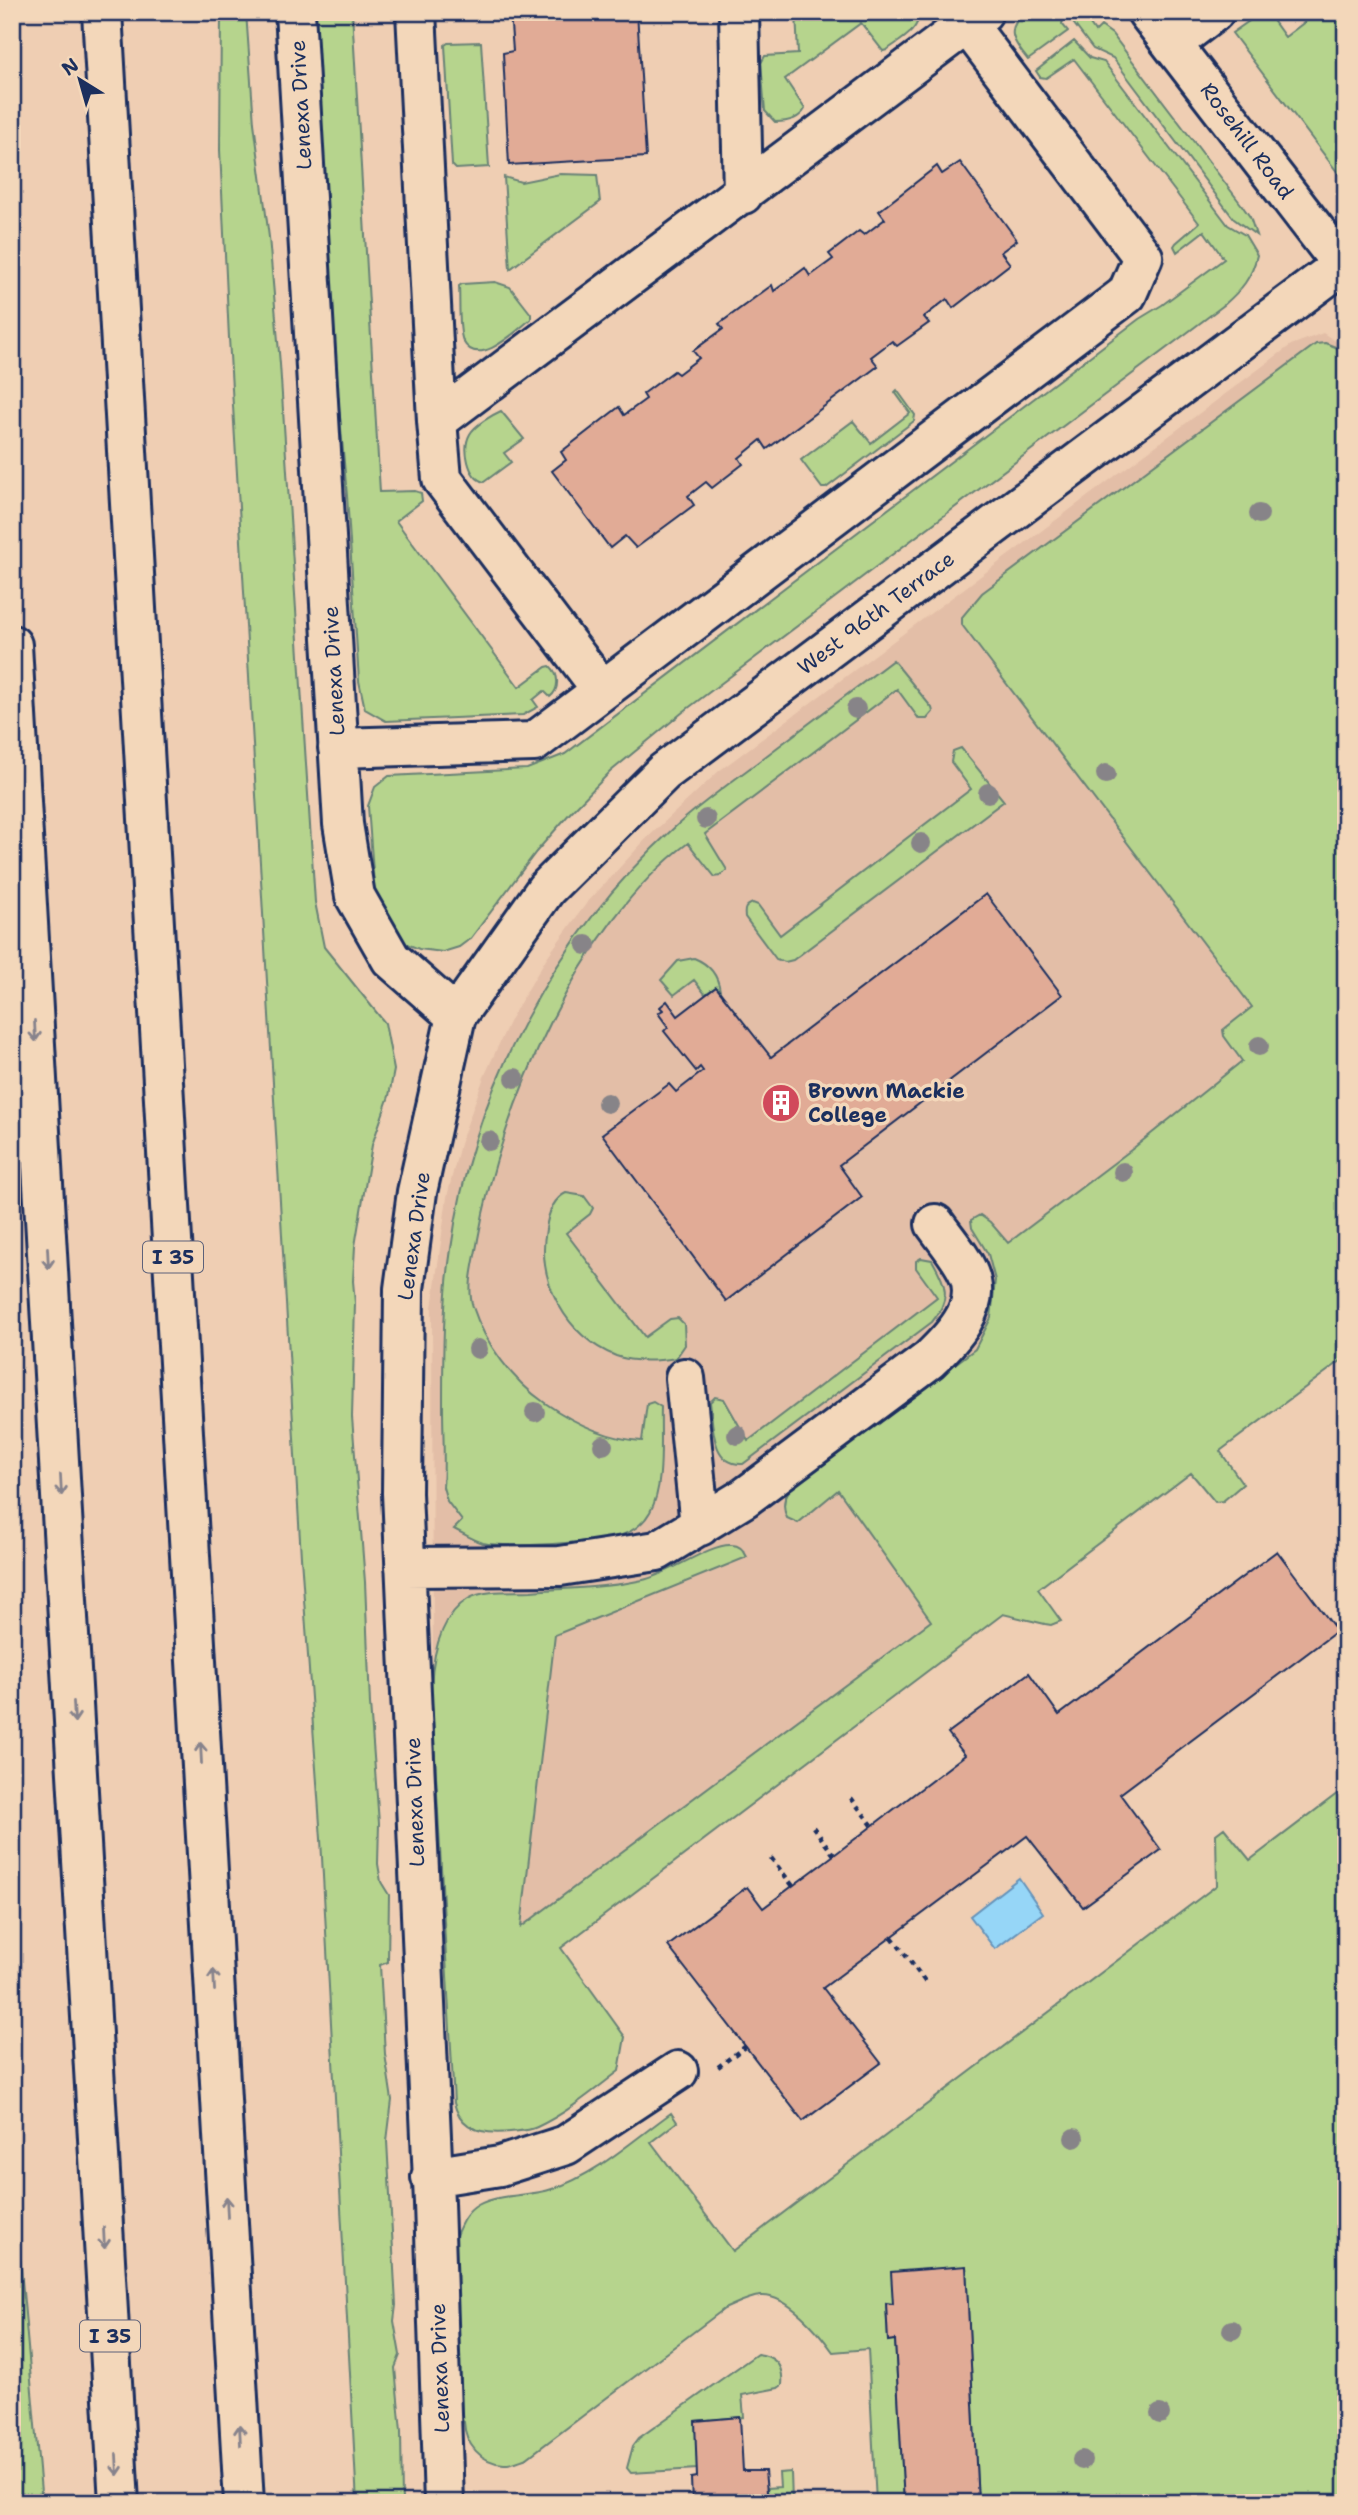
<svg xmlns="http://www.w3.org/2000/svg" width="1358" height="2515" viewBox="0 0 1358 2515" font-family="'Shantell Sans',sans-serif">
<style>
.built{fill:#e3bea7}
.green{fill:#b6d48d;stroke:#688276;stroke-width:2}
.water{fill:#96d6f7;stroke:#6593ba;stroke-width:2}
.building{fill:#e1ab96;stroke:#1b2f5e;stroke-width:2}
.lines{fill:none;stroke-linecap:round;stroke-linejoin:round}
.minor-casing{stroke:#1b2f5e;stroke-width:44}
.highway-casing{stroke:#1b2f5e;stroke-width:44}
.path{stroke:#1b2f5e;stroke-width:4.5;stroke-dasharray:5 5;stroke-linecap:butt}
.minor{stroke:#f3d7ba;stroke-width:38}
.highway{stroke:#f3d7ba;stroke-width:38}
.tree{fill:#878488}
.oneway{stroke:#87838c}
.labels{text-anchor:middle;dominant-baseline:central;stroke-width:7;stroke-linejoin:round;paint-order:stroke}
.shield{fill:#f3d7ba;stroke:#5c617a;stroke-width:2}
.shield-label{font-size:19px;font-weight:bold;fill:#1b2f5e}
.street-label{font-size:21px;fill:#1b2f5e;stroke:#f3d7ba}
.poi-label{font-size:21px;font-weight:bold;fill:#1b2f5e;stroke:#f3d7ba;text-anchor:start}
</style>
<rect width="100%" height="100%" fill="#efceb3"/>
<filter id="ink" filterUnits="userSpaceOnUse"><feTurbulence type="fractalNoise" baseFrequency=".0143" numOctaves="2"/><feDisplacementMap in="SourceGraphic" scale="14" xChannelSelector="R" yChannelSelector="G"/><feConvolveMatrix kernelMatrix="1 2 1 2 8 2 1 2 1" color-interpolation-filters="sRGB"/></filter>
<g filter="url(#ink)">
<path class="built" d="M1323 333 1346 348V1329L446 2011 433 1665 432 1308 447 1197 460 1144 484 1077 510 1020 547 957 586 904 645 840 719 771 1291 345Z"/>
<path class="green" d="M221 12H246L254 123 269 237 280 364 315 902 324 947 385 1023 394 1070 389 1096 372 1145 355 1246 353 1281 355 1303 352 1417 365 1582 370 1704 379 1823 378 1864 381 1882 389 1895 388 1962 380 1965 385 2054 392 2100 387 2141 396 2305 394 2321 400 2355 395 2368 401 2431 402 2503H357L321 1839 301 1557 229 338 220 150Z
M304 12H352L380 492 415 491 421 493 422 501 396 521 519 687 546 667 550 666C559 674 560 689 550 697L544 691 533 700 538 707 523 715 386 721 365 709 359 681 347 496Z
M796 12H919C920 31 900 40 887 50L883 51 861 23 785 79 805 109C799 120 786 122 775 122L765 111 761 63 765 56 798 54Z
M1026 12H1065L1062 24 1068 31 1028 60C1014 43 1003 29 1026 12Z
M1073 12H1092L1086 19 1095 32 1101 26 1112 34 1241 204 1250 217 1256 235 1234 219 1113 58 1093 49 1071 20Z
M1262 12H1267L1285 37 1318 12H1346V178L1338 173 1232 33Z
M1074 41 1090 58 1104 62 1228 225 1245 235 1257 255C1252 278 1241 290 1224 305L683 712 610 772 571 812 536 852 471 938 459 947 443 952 419 949 402 942 375 899 368 806 375 787 389 776 527 769 565 754 1139 319 1162 305 1224 259 1204 231 1177 252 1174 246 1176 243 1199 223 1074 59 1046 78 1040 77 1036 71Z
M481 42 489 167 456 169 452 165 445 45 448 43Z
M560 174 597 175 600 202 510 269 504 177 521 182Z
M495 282 510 287 531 314V319C517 330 478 370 463 341 458 330 460 299 459 286L462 284Z
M1325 343 1346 351V1357L1220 1451 1243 1484 1223 1501 1215 1502 1191 1473 1038 1589 1061 1621 1051 1625 1045 1624 1003 1614 561 1948 625 2037 619 2071C593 2091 567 2113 537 2127 529 2131 519 2131 510 2132 485 2135 461 2131 454 2103L431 1685C433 1655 440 1616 468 1599 485 1589 512 1592 531 1591 568 1588 607 1588 643 1580 668 1575 710 1543 732 1545 739 1545 744 1550 747 1557L555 1635 521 1927 931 1621 838 1490 798 1523 787 1518C777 1495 794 1485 810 1472L975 1349 991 1318 995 1280 988 1254 972 1228 971 1220 980 1215 990 1222 1008 1243 1131 1150 1242 1061 1224 1036 1223 1030 1252 1007 962 625V617L982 593 1316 344Z
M897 390 915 415 914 421 826 488H822L801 460 853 421 871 443 910 413 895 392Z
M501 411 524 439 504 453 511 462 484 482C468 478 462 448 470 434 475 425 492 415 501 411Z
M893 660 932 708 933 712 927 719H919L897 689 705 834 727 870 720 876 715 877 688 843C579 924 501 1108 478 1239 475 1259 466 1287 473 1307 485 1344 513 1381 545 1403 574 1423 606 1439 642 1441L647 1404 653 1402 661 1407C660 1437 665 1486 650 1512 644 1523 633 1531 622 1535 600 1543 505 1548 483 1543 473 1540 464 1534 454 1529L462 1521 447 1501 443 1487C445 1461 443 1434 443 1408 443 1355 443 1302 451 1249 473 1089 555 936 675 827 700 804 730 783 758 762 803 728 848 694 893 660Z
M961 748 1004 801 793 960 785 962 776 959 745 917C744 909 745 906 753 903L758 905 780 935 971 789 951 762 953 751Z
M694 958C709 964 718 975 720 991L716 987 705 994 694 980 674 995 661 980 678 961Z
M566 1193 584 1196 593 1208 590 1214 566 1233 645 1337 670 1319 678 1318 684 1324 685 1345 676 1358C657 1361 635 1363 616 1356 566 1336 536 1281 546 1229 548 1214 553 1199 566 1193Z
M921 1258 932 1260C946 1284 952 1298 932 1322L743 1464C711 1466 713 1424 710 1402L715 1397 724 1399 748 1441 937 1297 916 1268V1261Z
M1346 1787V2503H978L966 2267 893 2304H886L888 2340H895L904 2503H876L868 2349 833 2352C819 2332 787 2294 761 2296 748 2297 736 2304 724 2309L527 2458C520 2460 511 2465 504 2464 481 2463 465 2444 464 2422L458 2419 454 2240C460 2227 464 2213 478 2205 499 2193 529 2197 552 2189 596 2175 633 2140 671 2113L677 2122 651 2142 733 2251 1217 1885 1216 1834 1224 1828 1250 1860Z
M12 2169 42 2503H12Z
M757 2354C775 2356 784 2366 782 2385L778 2388 742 2395 744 2417 696 2421 697 2469 631 2473 627 2468 633 2446 639 2438Z
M791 2472 792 2503H768L767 2488 780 2487 779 2473Z"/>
<path class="water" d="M1019 1878 1043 1913 995 1949 970 1916Z"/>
<path class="building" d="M510 12H637L646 157 509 165 503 53 513 51Z
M960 162 1017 240 1001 252 1010 264 953 308 947 299 924 317 929 323 897 346 892 341 871 357 878 366 767 449 761 440 739 458 743 464 712 488 706 482 688 496 694 505 636 548 625 536 610 548 552 471 566 460 561 452 619 407 624 415 646 399 643 394 674 371 678 374 699 358 693 351 723 329 719 324 772 285 774 291 805 268 810 276 833 259 829 254 859 231 864 235 885 219 879 211 937 166 942 174Z
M986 894 1062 995 839 1165 862 1197 726 1301 602 1134 669 1084 676 1092 703 1071 700 1067 696 1071 664 1031 668 1027 658 1013 663 1010 660 1007 667 1001 678 1016 716 987 771 1057Z
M1277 1551 1337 1631 1120 1794 1161 1850 1083 1907 1027 1836 823 1988 881 2063 803 2121 668 1946 747 1887 763 1908 838 1852 965 1755 948 1733 1029 1673 1059 1715Z
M966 2266 978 2503H904L895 2340 888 2341 886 2303 893 2304 891 2272Z
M740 2417 743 2471H765L768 2503H692L691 2478 697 2477 695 2421Z"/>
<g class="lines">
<defs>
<path id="minor" d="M295 12 343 824 355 896 391 959 456 1016
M416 12 437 421 442 479 602 690
M739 12 743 194
M1147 12 1346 270
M1172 44 1214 12
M437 421 983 12
M338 748 534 742 1127 294 1143 257 958 12
M685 1378 700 1526
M405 1567 560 1566 657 1551 744 1498 929 1360C951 1339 982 1308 969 1275 963 1259 945 1238 935 1224
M431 2177 500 2166 566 2145 678 2071
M444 2503 434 2203 402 1493 404 1289 417 1192 456 1016 546 889 664 772 1346 262"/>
<path id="highway" d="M102 12 244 2503
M12 645 119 2503"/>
</defs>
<use href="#minor" class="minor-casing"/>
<use href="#highway" class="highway-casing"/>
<path class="path" d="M851 1798 872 1825
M813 1827 834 1855
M771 1858 793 1886
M892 1937 927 1984
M718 2067 746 2046"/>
<use href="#minor" class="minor"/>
<use href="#highway" class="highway"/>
</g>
<g class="tree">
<circle cx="1259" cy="514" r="10"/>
<circle cx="856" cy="709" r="10"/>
<circle cx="1106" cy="774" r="10"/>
<circle cx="988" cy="793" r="10"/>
<circle cx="706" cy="819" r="10"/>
<circle cx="921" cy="843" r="10"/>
<circle cx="586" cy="945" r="10"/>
<circle cx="1259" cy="1046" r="10"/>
<circle cx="515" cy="1078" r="10"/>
<circle cx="607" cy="1103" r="10"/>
<circle cx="489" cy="1141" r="10"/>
<circle cx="1123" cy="1172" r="10"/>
<circle cx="478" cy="1349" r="10"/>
<circle cx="535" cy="1412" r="10"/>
<circle cx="737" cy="1435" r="10"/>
<circle cx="603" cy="1445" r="10"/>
<circle cx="1074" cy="2138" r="10"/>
<circle cx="1232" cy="2330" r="10"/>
<circle cx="1160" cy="2414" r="10"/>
<circle cx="1082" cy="2460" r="10"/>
</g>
<defs><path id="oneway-shaft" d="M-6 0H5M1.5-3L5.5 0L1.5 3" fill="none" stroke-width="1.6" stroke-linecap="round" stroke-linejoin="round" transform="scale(1.75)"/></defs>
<g class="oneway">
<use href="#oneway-shaft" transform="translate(35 1031) rotate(87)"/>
<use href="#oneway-shaft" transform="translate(48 1258) rotate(87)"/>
<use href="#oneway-shaft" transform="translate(61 1485) rotate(87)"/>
<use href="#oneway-shaft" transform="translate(74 1712) rotate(87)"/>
<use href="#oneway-shaft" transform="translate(201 1753) rotate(-93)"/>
<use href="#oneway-shaft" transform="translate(214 1980) rotate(-93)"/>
<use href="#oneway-shaft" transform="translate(227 2207) rotate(-93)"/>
<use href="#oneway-shaft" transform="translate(104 2238) rotate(87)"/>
<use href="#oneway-shaft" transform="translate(240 2435) rotate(-93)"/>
<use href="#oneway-shaft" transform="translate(117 2465) rotate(87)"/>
</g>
</g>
<defs>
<symbol id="building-disc" viewBox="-11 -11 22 22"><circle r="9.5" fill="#d1495b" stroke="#f3d7ba"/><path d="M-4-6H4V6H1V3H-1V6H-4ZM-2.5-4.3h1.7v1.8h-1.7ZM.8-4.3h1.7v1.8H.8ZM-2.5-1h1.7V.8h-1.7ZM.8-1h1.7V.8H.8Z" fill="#fff"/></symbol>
</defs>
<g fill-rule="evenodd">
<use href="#building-disc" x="759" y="1081" width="44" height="44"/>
</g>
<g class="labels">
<g class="shield">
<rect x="143" y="1241.5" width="60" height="31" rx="5"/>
<rect x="80" y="2320.5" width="60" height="31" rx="5"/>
</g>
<g class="shield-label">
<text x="173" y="1257">I 35</text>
<text x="110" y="2336">I 35</text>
</g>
<g class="street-label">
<text transform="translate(301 105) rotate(-93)">Lenexa Drive</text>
<text transform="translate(1247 141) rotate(53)">Rosehill Road</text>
<text transform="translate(876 613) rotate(-37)">West 96th Terrace</text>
<text transform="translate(334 671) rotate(-93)">Lenexa Drive</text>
<text transform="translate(414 1236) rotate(-82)">Lenexa Drive</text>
<text transform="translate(415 1802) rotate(-92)">Lenexa Drive</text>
<text transform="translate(440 2368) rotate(-92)">Lenexa Drive</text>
</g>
<g class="poi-label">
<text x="808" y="1091">Brown Mackie<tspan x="808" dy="24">College</tspan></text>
</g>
</g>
<rect width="1358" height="2515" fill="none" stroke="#f3d7ba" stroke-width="42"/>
<rect x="21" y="21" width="1316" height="2473" fill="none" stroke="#1b2f5e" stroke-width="2.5" filter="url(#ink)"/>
<g transform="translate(80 80) rotate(323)" stroke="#f3d7ba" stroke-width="5" paint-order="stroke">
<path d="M0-5L12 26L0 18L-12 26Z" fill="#1b2f5e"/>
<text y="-10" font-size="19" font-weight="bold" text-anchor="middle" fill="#1b2f5e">N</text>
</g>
</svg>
